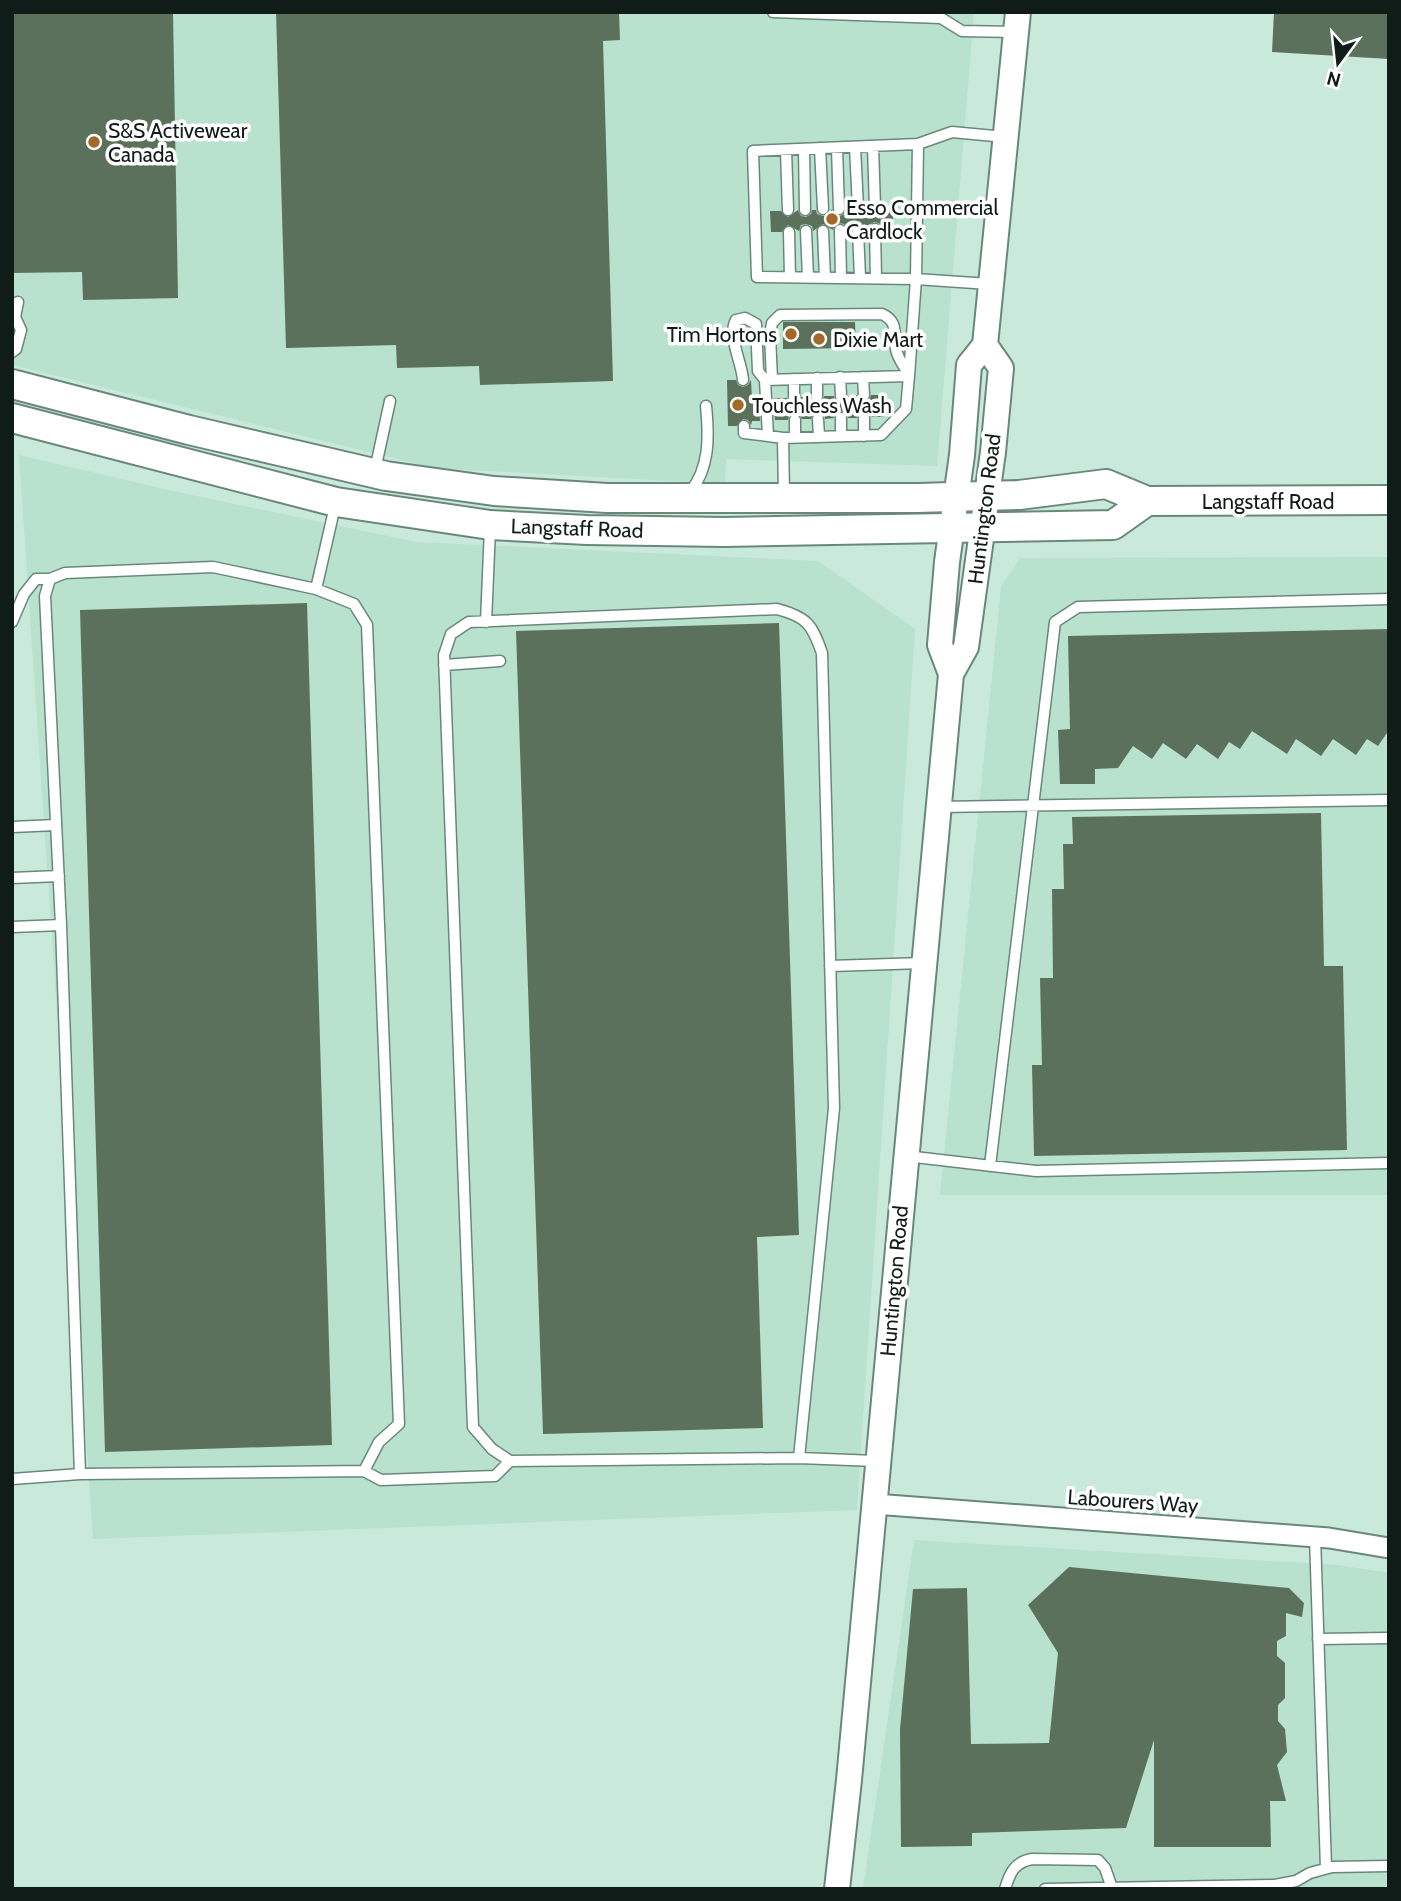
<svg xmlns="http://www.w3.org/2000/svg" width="1401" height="1901" viewBox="0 0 1401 1901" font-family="Cabin,sans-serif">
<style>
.built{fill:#b8e1ce}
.building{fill:#5c715c}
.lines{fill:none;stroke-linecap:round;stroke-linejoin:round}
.service-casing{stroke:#6a887a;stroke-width:13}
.minor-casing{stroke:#6a887a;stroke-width:23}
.tertiary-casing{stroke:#6a887a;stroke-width:28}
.secondary-casing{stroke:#6a887a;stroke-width:32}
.service{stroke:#fff;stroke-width:10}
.minor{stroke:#fff;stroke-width:19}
.tertiary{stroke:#fff;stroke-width:24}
.secondary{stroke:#fff;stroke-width:28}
.poi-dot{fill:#a36929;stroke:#fff;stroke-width:2.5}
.labels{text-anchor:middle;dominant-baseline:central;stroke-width:7;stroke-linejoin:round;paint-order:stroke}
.poi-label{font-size:21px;fill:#101c17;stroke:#fff;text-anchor:start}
.street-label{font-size:21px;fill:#101c17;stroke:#fff}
</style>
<rect width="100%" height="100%" fill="#c9e9da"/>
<path class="built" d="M12 12H974L937 466 726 459 725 484 434 468 12 365Z
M19 455 168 490 416 542 818 561 915 629 857 1510 93 1539Z
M1389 557V1195H940L1001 587 1020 558Z
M914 1540 1337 1565 1389 1573V1889H863Z"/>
<path class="building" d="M12 12H173L178 298 83 300 82 272 12 273Z
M276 12H619L620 40 603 41 613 381 480 385 479 366 397 368 396 345 286 348Z
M1274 12H1389V59L1272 52Z
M893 207V229H882L879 223 874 222 869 225 868 229 858 223 847 230 844 224 839 223 834 226 833 230 823 224 813 231 812 226 806 224 801 225 799 231 788 225 782 232H771L770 211H781L788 217 798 210 801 216 806 217 811 214 812 210H816L817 214 823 216 828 215 832 209 833 213 839 216 843 215 846 209H851L852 213 858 215 868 208 869 212 875 215 879 214 882 208Z
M783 322H855L856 348 783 349Z
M727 380H736L738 385 743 387 748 385 751 380 752 399H759L760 421H752L751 425 748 420 743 419 737 426H728Z
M857 395 858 400 864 402 869 401 871 395H884V417H871L868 412 863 411 858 414 857 418H848L845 412 840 411 835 414 834 418 825 419 824 414 818 412 813 413 811 419H802L799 414 794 413 789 416 788 420H775L773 398H787L790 403 795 404 800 401 801 397H810L813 403 818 404 823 401 824 396H834L835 401 841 403 846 402 848 396Z
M307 603 332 1445 105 1452 80 610Z
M779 623 799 1235 757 1237 763 1428 543 1434 516 631Z
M1389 629V730L1378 746 1367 739 1356 755 1333 739 1321 756 1296 739 1287 754 1252 731 1240 749 1229 742 1218 759 1197 744 1186 759 1163 743 1152 759 1133 746 1118 768 1095 769V784H1060L1058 730 1070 729 1068 636Z
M1321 813 1324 966H1343L1347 1150 1034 1156 1032 1065H1042L1040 978H1053L1052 889H1064L1063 844H1073L1072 817Z
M1069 1567 1289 1588 1304 1603 1302 1617 1286 1613V1636L1277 1641V1656L1285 1663V1698L1278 1705V1721L1285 1729 1287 1752 1277 1765 1286 1801H1270L1271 1847H1154V1740L1126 1828 972 1833V1846L901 1847 900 1729 913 1589 967 1588 971 1744 1049 1743 1058 1653 1028 1605Z"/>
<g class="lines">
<defs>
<path id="service" d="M773 12 941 18 962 31 1015 32
M918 144 952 132 1005 137
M873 146 875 208
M855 147 858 208
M820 148 823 209
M837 148 839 209
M804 149 805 210
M786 150 788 210
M875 229 876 278
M840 230 841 278
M858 230 860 278
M806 231 808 277
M823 231 825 278
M789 232 790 277
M15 317 18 302
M12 319 15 317 21 330 16 349 12 352
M909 376 916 279 918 144 753 151 757 277 916 279 989 284
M840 377 841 396
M863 377 864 395
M817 378V397
M794 379V397
M743 380C742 362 727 336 736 320L745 318 756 324 758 371 765 380
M772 380 770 335 772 323 780 315 882 314C899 322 893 333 896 349 897 358 905 367 909 375
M841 418V436
M864 418V436
M818 419 819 437
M795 420V437
M744 426V433L768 436
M783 438 768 436 765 380 909 376 906 409 881 435 783 438 784 494
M375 470 390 401
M690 492C710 468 709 436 706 406
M335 506 316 589 213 567 65 573 50 579 45 596 61 925 80 1474 364 1471 381 1480 495 1476 510 1461 799 1458 876 1461
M316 589 354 604 367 625 399 1424 379 1442 364 1471
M12 622 24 594 36 579H50
M486 622 490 528
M444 665 500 661
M938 807 1389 800
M12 827 56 825
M12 878 59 876
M12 927 61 925
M830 966 923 963
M906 1156 1036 1171 1389 1163
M990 1166 1055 622 1078 607 1389 599
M510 1461 492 1449 473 1427 444 655 451 634 469 622 777 609C807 617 812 624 822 653L834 1108 799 1458
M12 1479 80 1474
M1315 1537 1326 1868
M1318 1639 1389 1638
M1005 1889C1010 1872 1015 1862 1032 1859L1098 1860 1105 1868 1112 1888
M1045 1889 1275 1885 1296 1881 1310 1873 1332 1867 1389 1866"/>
<path id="minor" d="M874 1504 1329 1538 1389 1548"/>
<path id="tertiary" d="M951 674 940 645 947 562 962 455 969 365 985 345 1018 12
M837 1889 849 1780 951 674 966 647 993 452 1001 368 985 345"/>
<path id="secondary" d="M12 384 189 430 386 476 494 491 607 498H918L1019 495 1106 484 1147 501 1389 500
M12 418 336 502 490 525 587 530 724 532 1113 525 1147 501"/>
</defs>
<use href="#service" class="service-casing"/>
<use href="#minor" class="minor-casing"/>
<use href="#tertiary" class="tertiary-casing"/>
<use href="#secondary" class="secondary-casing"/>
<use href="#service" class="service"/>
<use href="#minor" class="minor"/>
<use href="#tertiary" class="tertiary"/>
<use href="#secondary" class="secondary"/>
</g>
<g class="poi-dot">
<circle cx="94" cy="142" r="7"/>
<circle cx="832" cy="219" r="7"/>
<circle cx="791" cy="334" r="7"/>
<circle cx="819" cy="339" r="7"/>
<circle cx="738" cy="405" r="7"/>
</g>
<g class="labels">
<g class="poi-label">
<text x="108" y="130">S&amp;S Activewear<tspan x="108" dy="24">Canada</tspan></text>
<text x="846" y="207">Esso Commercial<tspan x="846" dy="24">Cardlock</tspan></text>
<text x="777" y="334" text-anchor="end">Tim Hortons</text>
<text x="833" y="339">Dixie Mart</text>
<text x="752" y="405">Touchless Wash</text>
</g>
<g class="street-label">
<text x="1268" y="501">Langstaff Road</text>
<text transform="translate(984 509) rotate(-83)">Huntington Road</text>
<text transform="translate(577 528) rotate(2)">Langstaff Road</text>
<text transform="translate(894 1281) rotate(-85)">Huntington Road</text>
<text transform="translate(1133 1501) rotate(4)">Labourers Way</text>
</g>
</g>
<rect width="1401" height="1901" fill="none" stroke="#101c17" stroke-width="28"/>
<g transform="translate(1338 63) rotate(195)" stroke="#ffffff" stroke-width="5" paint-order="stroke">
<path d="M0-5L12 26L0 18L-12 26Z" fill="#101c17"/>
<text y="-10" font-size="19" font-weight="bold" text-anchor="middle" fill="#101c17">N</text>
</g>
</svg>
